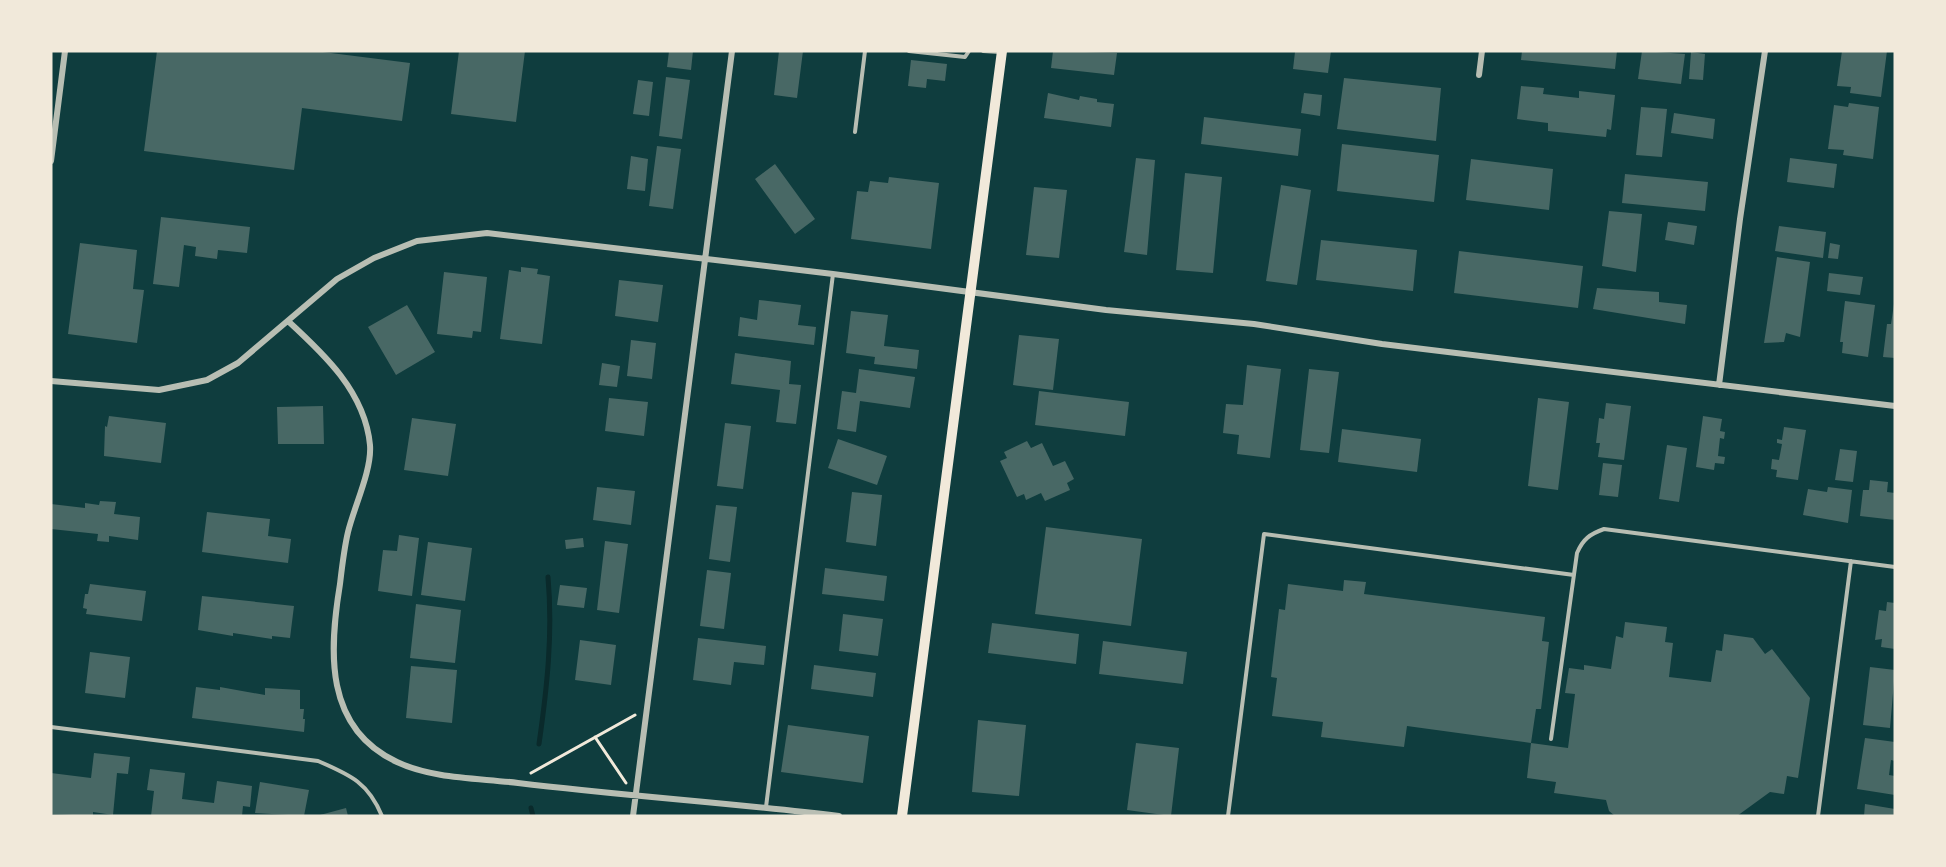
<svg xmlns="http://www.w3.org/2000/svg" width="1946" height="867" viewBox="0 0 1946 867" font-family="'Golos Text',sans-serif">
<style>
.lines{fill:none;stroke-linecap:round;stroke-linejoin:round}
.stream{stroke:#0a2a2b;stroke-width:5}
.building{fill:#486865}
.path{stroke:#f1e9da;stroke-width:3}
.service{stroke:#b8beb3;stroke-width:4}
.minor{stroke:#b8beb3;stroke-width:6}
.secondary{stroke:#f1e9da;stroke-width:10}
</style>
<rect width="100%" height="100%" fill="#0f3d3e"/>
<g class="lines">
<path class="stream" d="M539 744C547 688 553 634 548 577
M531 808 533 816"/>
</g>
<path class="building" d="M157 51H315L410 63 402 121 302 108 294 170 144 151Z
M459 51H525L516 122 451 114Z
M669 51H693L691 70 667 67Z
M779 51H803L797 98 774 95Z
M1053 51 1117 53 1114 75 1051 68Z
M1304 51H1331L1328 73 1293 69 1295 52Z
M1522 51H1617L1615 69 1521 60Z
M1642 51 1685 54 1681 84 1638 79Z
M1842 51H1887L1881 97 1850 93 1851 87 1837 86Z
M1691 52 1705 54 1703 80 1689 79Z
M911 60 947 64 945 81 927 79 926 88 908 86Z
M666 77 690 80 682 139 659 136Z
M1344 78 1441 88 1436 141 1337 129Z
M638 80 653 82 649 116 633 114Z
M1521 86 1544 88 1543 94 1579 98V91L1615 95 1611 130 1607 129 1606 137 1548 131V123L1517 119Z
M1048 93 1079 100 1080 96 1097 99V102L1114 104 1111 127 1044 118Z
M1304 93 1322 95 1320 116 1301 113Z
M1849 103 1879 107 1873 159 1843 155 1844 150 1828 149 1834 105 1848 107Z
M1641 107 1667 109 1662 157 1636 155Z
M1674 113 1715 119 1713 139 1671 133Z
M1204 117 1301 129 1298 156 1201 144Z
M1342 144 1439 155 1434 202 1337 191Z
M657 146 681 149 673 209 649 206Z
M631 156 648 159 645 191 627 189Z
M1136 158 1155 160 1147 255 1124 252Z
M1790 158 1837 164 1834 188 1787 182Z
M1471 159 1553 169 1549 210 1466 200Z
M775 164 815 219 795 234 755 179Z
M1185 173 1222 177 1213 273 1176 270Z
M1625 174 1708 182 1705 211 1622 203Z
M889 177 939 183 931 249 851 239 857 191 868 192 870 181 888 183Z
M1281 185 1311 190 1297 285 1266 281Z
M1034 187 1067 190 1059 258 1026 255Z
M1609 211 1642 214 1636 272 1602 266Z
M161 217 250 227 247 253 218 250 217 259 195 256 196 247 184 245 179 287 153 284Z
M1668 222 1697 226 1694 245 1665 240Z
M1779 226 1826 232 1823 258 1775 251Z
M1321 240 1417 250 1413 291 1316 280Z
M80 243 137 250 133 289 144 290 137 343 68 334Z
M1830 243 1840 245 1838 259 1828 258Z
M1459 251 1583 266 1578 308 1454 293Z
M1777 257 1810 262 1800 337 1786 333 1784 342 1764 343Z
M521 267 538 269 537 274 550 276 542 344 500 339 509 270 521 272Z
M444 272 487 277 481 332 473 331 472 338 437 334Z
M1829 273 1863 277 1860 295 1827 291Z
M619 280 663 285 658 322 615 316Z
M1597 288 1659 292V302L1687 305 1685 324 1593 309Z
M759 300 801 305 798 325 816 327 814 345 738 336 740 317 757 320Z
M1845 301 1875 305 1868 357 1842 353 1843 342H1840Z
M1894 304H1895V358L1883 357 1887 324H1891Z
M407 305 435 352 396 375 368 327Z
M851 311 888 315 884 346 919 350 917 369 874 364 875 357 846 353Z
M1019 335 1059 339 1053 390 1013 385Z
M631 340 656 343 652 379 627 376Z
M735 353 791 361 789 384 801 385 796 424 776 422 780 390 731 384Z
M602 363 620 366 617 387 599 385Z
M1247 365 1281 369 1270 458 1237 454 1239 435 1223 433 1226 404 1243 405Z
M859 369 915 377 910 408 860 401 856 432 837 429 842 391 856 393Z
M1309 369 1339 372 1329 453 1300 450Z
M1039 391 1129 402 1125 436 1035 425Z
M609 398 648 402 644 436 605 431Z
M1538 398 1569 402 1558 490 1528 486Z
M1606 403 1631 406 1624 460 1598 457 1600 443H1596L1599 418 1604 419Z
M323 406 324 444H278L277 407Z
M109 416 166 423 161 463 104 456 105 426 107 427Z
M1703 416 1722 419 1720 431 1725 432 1724 439 1720 438 1718 456 1725 457 1724 464 1715 463 1714 470 1696 467Z
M412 418 456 424 448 476 404 470Z
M725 423 751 426 743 489 717 486Z
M1784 427 1806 430 1798 480 1776 477 1777 470 1771 469 1772 459 1779 460 1782 444 1777 443V439L1782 440Z
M1342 429 1421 439 1417 472 1338 462Z
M838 439 887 456 877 485 828 468Z
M1027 441 1031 448 1042 443 1053 466 1065 461 1074 479 1067 483 1070 490 1045 501 1041 493 1026 500 1024 494 1017 497 1000 461 1007 458 1004 452Z
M1667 445 1687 448 1679 502 1659 499Z
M1840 449 1857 451 1853 482 1835 480Z
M1603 463 1622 465 1618 497 1599 495Z
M1870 480 1888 482 1887 492 1895 493V520L1860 516 1863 490H1869Z
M597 487 635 491 631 525 593 520Z
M1828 487 1852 490 1848 523 1803 515 1808 489 1827 492Z
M852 492 882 495 876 546 846 542Z
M100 501 116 502 114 514 140 517 138 540 109 536V542L97 541 98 534 51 529V504L85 508V503L99 505Z
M716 505 737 507 730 562 709 559Z
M207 512 270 519 268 536 291 539 288 563 202 552Z
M1046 527 1142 539 1131 626 1035 614Z
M399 535 419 538 412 596 378 591 383 550 397 551Z
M583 538 584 547 566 549 565 540Z
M605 541 628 544 619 613 597 610Z
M428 542 472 548 465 601 421 595Z
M825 568 887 576 884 601 822 594Z
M707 570 731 573 724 629 700 626Z
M1344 580 1366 582 1364 594 1545 617 1542 641 1549 642 1541 709H1536L1531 743 1407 726 1404 747 1321 737 1323 722 1272 716 1277 678 1271 677 1279 609 1285 610 1288 584 1343 591Z
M90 584 146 591 142 621 86 614 87 609 83 608 85 594H88Z
M560 585 587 588 584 608 557 605Z
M202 596 294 606 290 638 272 636V639L233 633V636L198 630Z
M1887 602 1895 603V649L1881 647 1882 639 1875 640 1879 610 1886 611Z
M416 604 461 610 455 663 410 658Z
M843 614 883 619 878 656 839 651Z
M1625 622 1667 627 1665 642 1673 643 1669 677 1711 682 1716 650 1722 651 1724 634 1753 638 1765 654 1772 649 1810 698 1798 778 1787 776 1784 794 1770 792 1737 816H1615L1609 811 1606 800 1554 793 1556 782 1527 778 1531 743 1568 748 1575 694 1565 693 1569 668 1584 670V665L1611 669 1616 636 1623 638Z
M992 623 1079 634 1076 664 988 653Z
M698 638 766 646 764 665 734 662 731 685 693 680Z
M580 640 616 645 611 685 575 680Z
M1103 641 1187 652 1183 684 1099 674Z
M90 652 130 657 125 698 85 693Z
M814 665 876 673 873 697 811 689Z
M411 666 457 670 452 723 406 718Z
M1870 667 1895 670 1890 728 1863 725Z
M196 687 220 690V687L265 695V688L300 690V709H304L303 719H305L304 732 192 718Z
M978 720 1026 725 1019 796 972 792Z
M788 725 869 736 863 783 781 772Z
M1865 738 1895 742V761L1891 760 1889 775 1895 776V795L1857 789Z
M1136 743 1179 748 1171 816 1127 810Z
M94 753 130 757 128 774 117 773 113 815 93 812V816L51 814V773L91 778Z
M150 769 185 773 182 799 214 803 217 781 252 786 250 807 243 806 242 816H151L154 791 147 790Z
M260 782 309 790 304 816 255 813Z
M1865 804 1895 809V816H1864Z
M346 808 348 816H320V815Z"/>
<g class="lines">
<path class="path" d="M595 737 626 783
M531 773 635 715"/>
<path class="service" d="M909 51 965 57 969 51
M983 51 1000 52
M855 132 865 51
M51 727 318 761C350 775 368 782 382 816
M1551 739 1577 553C1583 539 1590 534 1604 529L1895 567
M766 807 833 274
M1228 816 1264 534 1574 575
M1818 816 1851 561"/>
<path class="minor" d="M1479 75 1482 51
M51 161 65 51
M288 321C324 354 365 392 370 445 372 470 354 507 348 532 344 549 342 567 340 584 329 651 324 728 397 762 433 779 479 778 518 783 625 796 732 803 839 816
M51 381 159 390 207 380 238 363 337 279 374 258 417 241 487 233 833 274 1106 310 1254 324 1382 344 1895 406
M1719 385 1740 219 1765 51
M633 816 732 51"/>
<path class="secondary" d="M902 816 1002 51"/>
</g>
<rect width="1946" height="867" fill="none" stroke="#f1e9da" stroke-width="105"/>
</svg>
